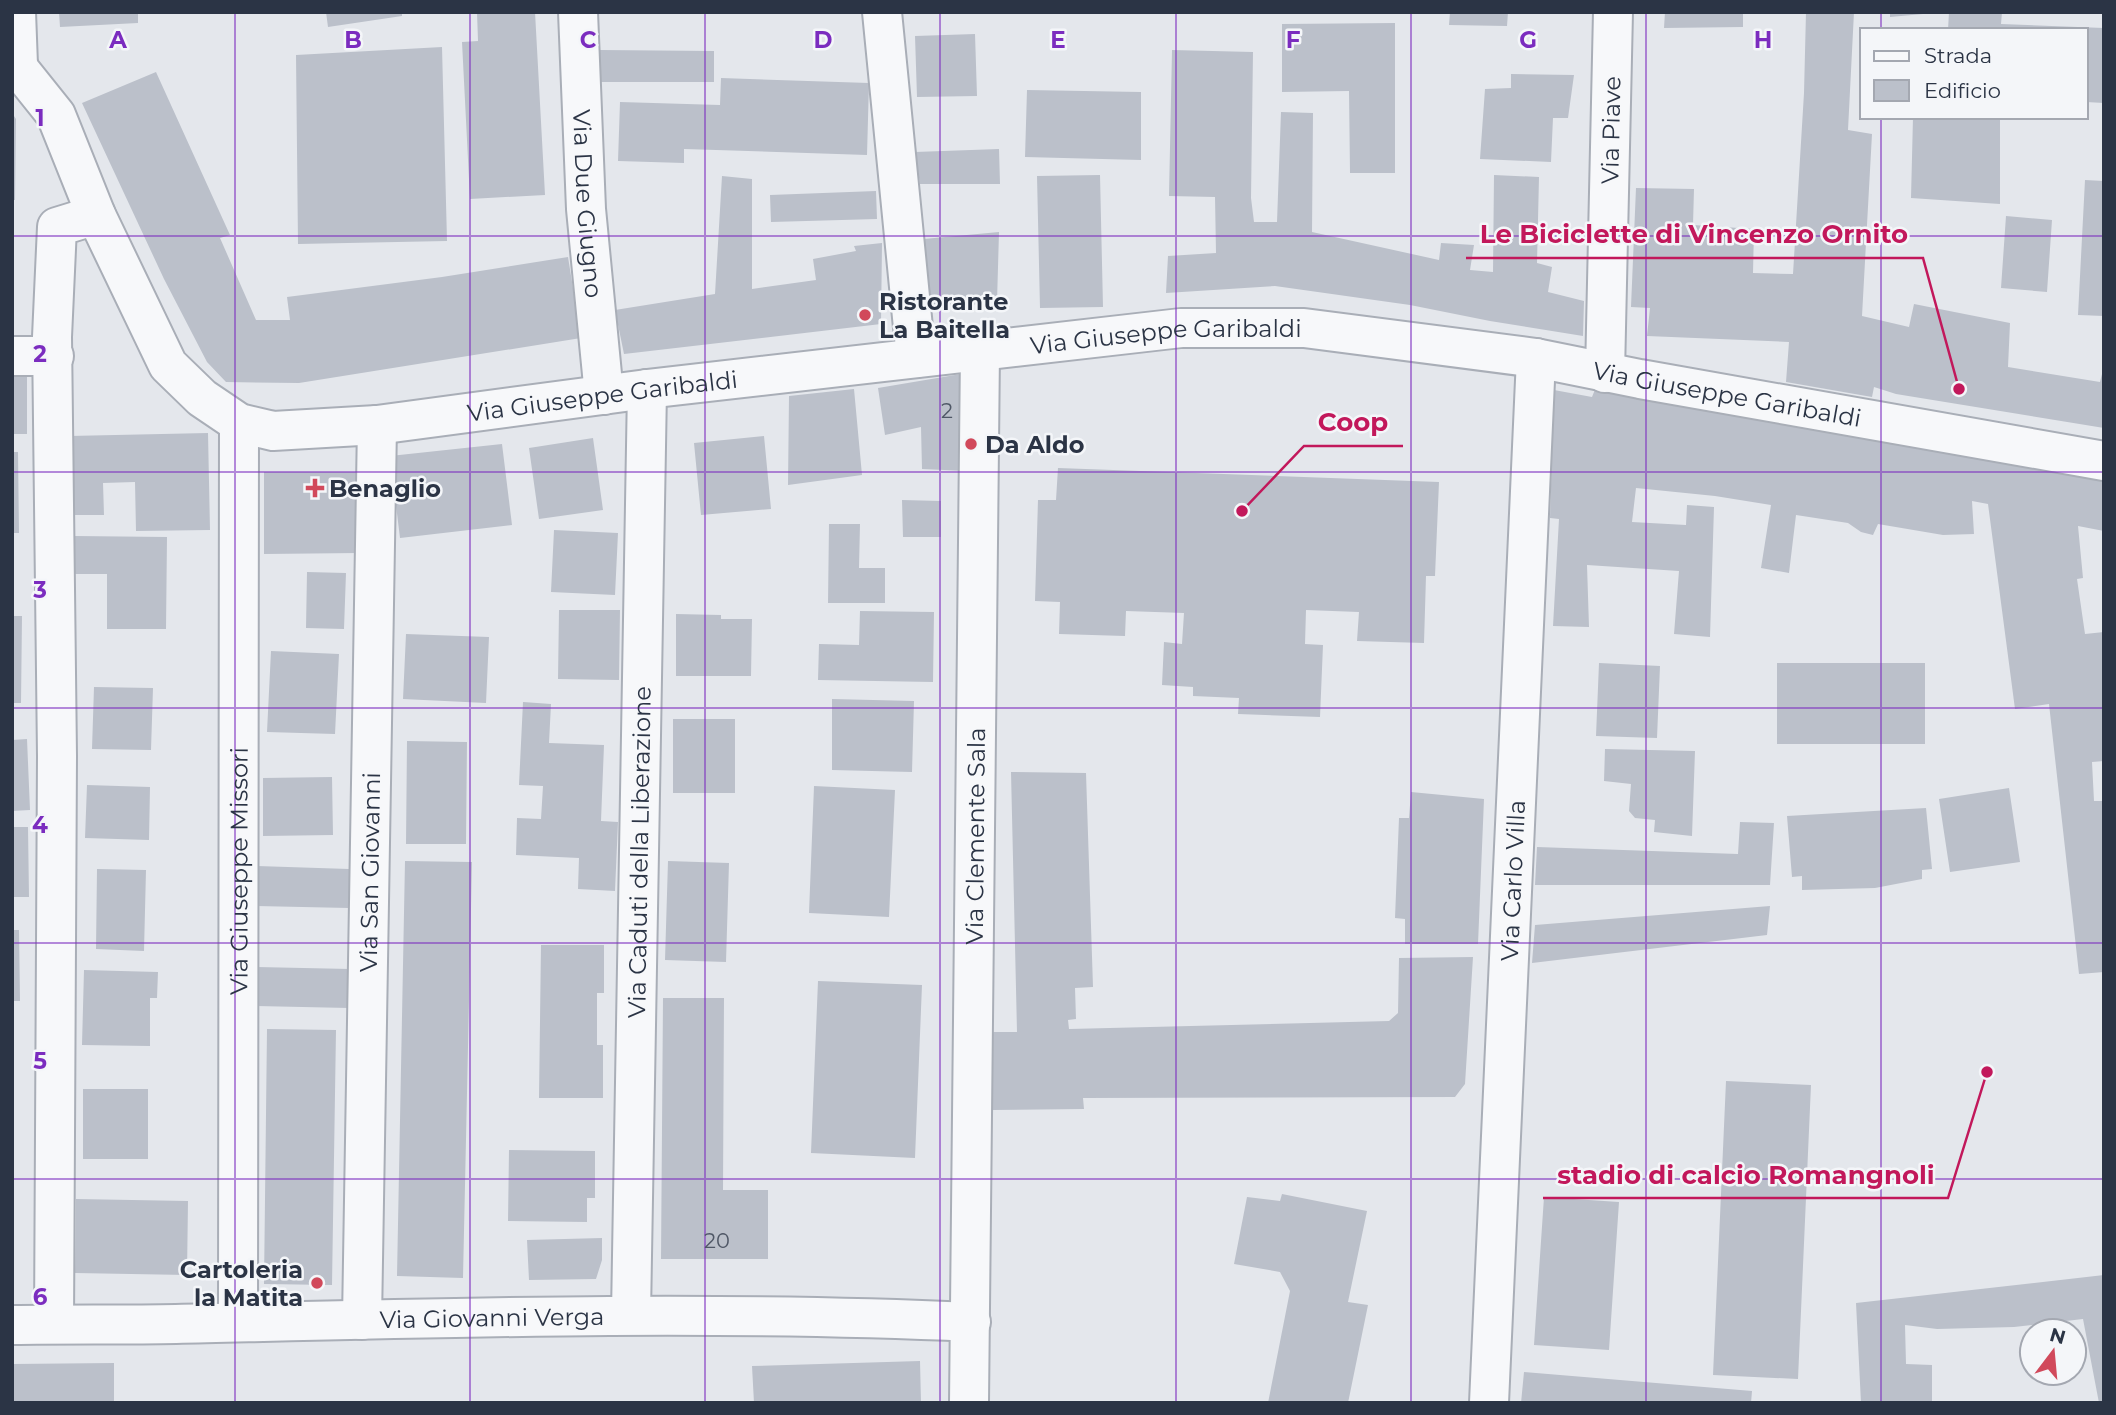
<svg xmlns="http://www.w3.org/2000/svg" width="2116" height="1415" viewBox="0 0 2116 1415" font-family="Montserrat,sans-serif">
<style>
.building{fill:#bbc0ca}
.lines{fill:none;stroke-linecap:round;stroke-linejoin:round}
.minor-casing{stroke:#a9aeb7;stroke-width:42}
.minor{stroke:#f7f8fa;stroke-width:38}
.grid{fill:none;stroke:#7b2cbf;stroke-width:2;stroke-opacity:0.55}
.poi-dot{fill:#d1495b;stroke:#f4f6f9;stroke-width:2.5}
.labels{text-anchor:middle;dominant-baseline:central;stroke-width:5;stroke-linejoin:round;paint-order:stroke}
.number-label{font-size:21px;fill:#4f5766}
.street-label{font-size:24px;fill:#2b3445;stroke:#f4f6f9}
.poi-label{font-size:24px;font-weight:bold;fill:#2b3445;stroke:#f4f6f9;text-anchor:start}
.grid-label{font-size:23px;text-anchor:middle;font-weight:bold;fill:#7b2cbf;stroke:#f4f6f9;stroke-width:5;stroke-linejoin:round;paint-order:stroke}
.leader{fill:none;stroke:#c2185b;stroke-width:2.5}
.callout-dot{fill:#c2185b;stroke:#f4f6f9;stroke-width:2.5}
.callout-label{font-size:26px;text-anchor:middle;font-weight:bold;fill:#c2185b;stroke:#f4f6f9;stroke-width:5;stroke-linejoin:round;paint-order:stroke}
</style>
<rect width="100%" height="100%" fill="#e4e7ec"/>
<path class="building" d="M59 12H138V23L60 27Z
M326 12H402V16L328 27Z
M477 12H535L545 195 470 199 462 42 478 41Z
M1450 12H1508L1507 26 1449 25Z
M1665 12H1743V27L1664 28Z
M1806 12H1854L1848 130 1872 134 1862 316 1909 327 1914 304 2010 323 2008 367 2100 382 2104 366V428L1896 394 1874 387 1872 397 1786 382 1789 342 1647 336 1650 308 1631 307 1636 188 1694 189 1693 225 1754 229 1753 273 1793 274 1804 93Z
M1890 12H1923V14L1890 17Z
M1949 12H2002L2001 24 2104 28V103L2086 102V30H1948Z
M1395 23V173H1350L1349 91 1282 92V24Z
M975 34 977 96 917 97 915 36Z
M442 47 447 241 298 244 296 55Z
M600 50 714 51V82H600Z
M1172 50 1253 52 1251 198 1254 222H1277L1281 112 1313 113 1312 232 1439 260 1441 243 1474 245 1470 270 1493 272 1494 175 1539 177 1537 263 1552 267 1548 292 1584 301 1583 336 1490 321 1410 305 1275 286 1166 293 1168 256 1216 253 1215 197 1169 196Z
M156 72 230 235 220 238 256 320H290L287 297 442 277 568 257 581 338 299 383 226 382 207 362 164 279 82 103Z
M1511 74 1574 75 1568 118H1553L1551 162 1480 159 1485 89 1511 88Z
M721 78 869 83 867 155 684 149V163L618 161 620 102 720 105Z
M1027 90 1141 92V160L1025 157Z
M12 113 16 119 15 200H12Z
M1913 117H2000V204L1911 198Z
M999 149 1000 184H920L915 152Z
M1100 175 1103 307 1040 308 1037 176Z
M722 176 752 179V289L816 280 813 259 856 251 854 246 882 243 881 324 624 354 615 310 715 294Z
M2085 180 2104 181V316L2078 315Z
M876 191 877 219 771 222 770 195Z
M2006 216 2052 220 2047 292 2001 288Z
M999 232 997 302 920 311 913 240Z
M961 374 966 471 922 469 921 427 885 435 878 388Z
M12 377H27V434H12Z
M1596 387 2023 463 2104 481V531L2078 526 2083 578 2077 579 2085 634 2104 632V761L2092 762 2094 801H2104V972L2079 974 2049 704 2015 709 1988 504 1972 501 1974 534 1943 535 1878 524 1873 535 1861 532 1848 523 1796 515 1789 573 1761 568 1771 505 1715 496 1636 488 1632 522 1686 525 1687 505 1714 507 1710 637 1674 634 1679 571 1587 565 1589 627 1553 626 1559 519 1550 518 1554 390 1592 397Z
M854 389 862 475 788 485 789 396Z
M208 433 210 530 136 531 135 482 103 483 104 515H71L69 436Z
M764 436 771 509 701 515 694 443Z
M593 438 603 510 539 519 529 448Z
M502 444 512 525 400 538 390 456Z
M12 452H18L19 533H12Z
M1058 468 1439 482 1435 576H1426L1424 643 1357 641 1359 612 1306 610 1305 644 1323 645 1320 717 1238 714 1239 698 1193 696V687L1162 685 1164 642 1182 644 1184 613 1126 611 1125 636 1059 634 1060 602 1035 601 1038 500H1056Z
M264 472H358L359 553 264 554Z
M902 500 941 501V537H903Z
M829 524H860L859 568H885V603H828Z
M554 530 618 533 615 595 551 592Z
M75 536 167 537 166 629H107V574H75Z
M307 572 346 573 344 629 306 628Z
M559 610H620L619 680 558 679Z
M860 611 934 612 933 682 818 680 819 644 859 645Z
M676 614 721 615V619H752L751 676H676Z
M12 616H22L21 703H12Z
M406 634 489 637 486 703 403 699Z
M271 651 339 654 335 734 267 732Z
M1599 663 1660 666 1657 738 1596 736Z
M1777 663H1925V744H1777Z
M94 687 153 688 151 750 92 749Z
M832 699 914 701 912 772 832 770Z
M523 702 551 704 549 743 604 745 601 821 618 822 615 891 578 889 579 858 516 855 517 818 541 819 543 786 519 785Z
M673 719H735V793H673Z
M27 739 30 810 12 811V740Z
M407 741 467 742 466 844H406Z
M1605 749 1695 751 1692 836 1654 832 1655 820 1635 818 1629 811 1631 784 1604 781Z
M1011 772 1086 773 1093 987 1075 988 1076 1019 1068 1020 1069 1029 1389 1021 1398 1013 1399 958 1473 957 1465 1084 1455 1097 1083 1098 1084 1109 992 1110V1032H1017Z
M332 777 333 835 263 836V778Z
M87 785 150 787 149 840 85 838Z
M814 786 895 790 889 917 809 913Z
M2009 788 2020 862 1950 872 1939 799Z
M1411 792 1484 799 1478 944H1405V919L1395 918 1399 818H1409Z
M1926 808 1932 869 1922 870V879L1875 888 1802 890V876L1792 877 1787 816Z
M1740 822 1774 823 1770 885H1535L1537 847 1738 854Z
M12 827H28L29 897H12Z
M405 861 472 862 463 1278 397 1276Z
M668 861 729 863 726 962 665 960Z
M257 866 349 869V908L256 906Z
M97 869 146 870 144 951 96 949Z
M1770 906 1767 935 1532 963 1535 925Z
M12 930H19L20 1001H12Z
M541 945H604V993H597V1045H603V1098H539Z
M257 967 350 969 349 1008 256 1006Z
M84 970 158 972 157 998H150V1046L82 1045Z
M818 981 922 985 915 1158 811 1153Z
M663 998H724L723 1190H768V1259H661Z
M267 1029 336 1030 332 1285 264 1284Z
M1726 1081 1811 1085 1798 1379 1713 1375Z
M83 1089H148V1159H83Z
M509 1150 595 1151V1198H587V1222L508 1221Z
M1282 1194 1367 1211 1348 1302 1368 1305 1348 1403H1268L1290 1291 1280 1272 1234 1264 1247 1197 1280 1201Z
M1544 1197 1619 1202 1609 1350 1534 1345Z
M76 1199 188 1201 187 1275 75 1273Z
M602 1238V1260L596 1279 529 1280 527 1240Z
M2104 1275V1403H2099L2083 1319 2014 1327 1937 1329 1905 1325 1906 1364 1932 1365V1403H1861L1856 1303Z
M920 1361 921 1403H754L752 1366Z
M114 1363V1403H12V1364Z
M1524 1372 1752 1391 1751 1403H1521Z"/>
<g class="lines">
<defs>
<g id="minor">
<path d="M16 12 18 65"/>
<path id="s1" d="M578 12 586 209 604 395"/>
<path d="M882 12 916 358"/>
<path id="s2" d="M12 60 56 115 96 215 168 365 202 398 239 423 273 431 377 425 647 389 1181 328H1304L1536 358 1640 379 2104 461"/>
<path d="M12 356H54"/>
<path id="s3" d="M1605 373 1613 12"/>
<path id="s4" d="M631 1314 647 389"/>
<path id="s5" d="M362 1320 377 425"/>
<path id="s6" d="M238 1321 239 423"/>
<path d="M54 1324 57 756 52 337 57 227 96 215"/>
<path id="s7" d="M12 1325C67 1324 122 1325 176 1324 441 1318 706 1310 971 1322"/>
<path id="s8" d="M969 1403 980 351"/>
<path id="s9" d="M1489 1403 1536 358"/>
</g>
</defs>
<use href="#minor" class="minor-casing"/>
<use href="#minor" class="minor"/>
</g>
<path class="grid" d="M235 12V1403M470 12V1403M705 12V1403M940 12V1403M1176 12V1403M1411 12V1403M1646 12V1403M1881 12V30M1881 117V1403M12 236H2104M12 472H2104M12 708H2104M12 943H2104M12 1179H2104"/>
<g class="poi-dot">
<circle cx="865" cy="315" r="7"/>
<circle cx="971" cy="444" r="7"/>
<path d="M311.5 477.5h7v7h7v7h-7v7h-7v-7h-7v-7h7z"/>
<circle cx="317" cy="1283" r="7"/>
</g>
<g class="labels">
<g class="number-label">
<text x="947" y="410">2</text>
<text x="717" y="1240">20</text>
</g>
<g class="street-label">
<text stroke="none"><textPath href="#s3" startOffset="243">Via Piave</textPath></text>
<text stroke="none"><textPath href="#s1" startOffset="192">Via Due Giugno</textPath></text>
<text stroke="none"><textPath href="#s2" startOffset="1370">Via Giuseppe Garibaldi</textPath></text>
<text stroke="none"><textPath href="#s2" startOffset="1937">Via Giuseppe Garibaldi</textPath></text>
<text stroke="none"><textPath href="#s2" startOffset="803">Via Giuseppe Garibaldi</textPath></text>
<text stroke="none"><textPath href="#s8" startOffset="567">Via Clemente Sala</textPath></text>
<text stroke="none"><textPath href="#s4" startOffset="462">Via Caduti della Liberazione</textPath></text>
<text stroke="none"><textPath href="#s6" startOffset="450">Via Giuseppe Missori</textPath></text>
<text stroke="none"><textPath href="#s5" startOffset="448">Via San Giovanni</textPath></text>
<text stroke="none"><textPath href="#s9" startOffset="523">Via Carlo Villa</textPath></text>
<text stroke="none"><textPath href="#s7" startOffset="480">Via Giovanni Verga</textPath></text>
</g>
<g class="poi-label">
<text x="879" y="301">Ristorante<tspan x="879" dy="28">La Baitella</tspan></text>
<text x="985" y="444">Da Aldo</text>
<text x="329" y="488">Benaglio</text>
<text x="303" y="1269" text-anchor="end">Cartoleria<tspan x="303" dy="28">la Matita</tspan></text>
</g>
</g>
<g class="grid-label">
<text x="118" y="48">A</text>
<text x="353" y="48">B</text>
<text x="588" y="48">C</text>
<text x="823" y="48">D</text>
<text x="1058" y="48">E</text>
<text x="1293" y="48">F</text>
<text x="1528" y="48">G</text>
<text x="1763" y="48">H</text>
<text x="40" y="126">1</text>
<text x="40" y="362">2</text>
<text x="40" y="598">3</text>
<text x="40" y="833">4</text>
<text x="40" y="1069">5</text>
<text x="40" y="1305">6</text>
</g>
<path class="leader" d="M1959 389L1923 258H1466M1242 511L1304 446H1403M1987 1072L1948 1198H1543"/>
<g class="callout-dot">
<circle cx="1959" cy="389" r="7"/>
<circle cx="1242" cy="511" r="7"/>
<circle cx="1987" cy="1072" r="7"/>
</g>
<g class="callout-label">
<text x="1694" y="243">Le Biciclette di Vincenzo Ornito</text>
<text x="1353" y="431">Coop</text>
<text x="1746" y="1184">stadio di calcio Romangnoli</text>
</g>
<rect width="2116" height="1415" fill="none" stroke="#2b3445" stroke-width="28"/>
<rect x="1860" y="28" width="228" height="91" fill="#f4f6f9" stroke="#a4a8b1" stroke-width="2"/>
<rect x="1874" y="51" width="35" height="10" fill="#f7f8fa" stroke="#a4a8b1" stroke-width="2"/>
<text x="1924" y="63" font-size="21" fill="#2b3445">Strada</text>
<rect x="1874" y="80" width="35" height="21" fill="#bbc0ca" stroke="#a4a8b1" stroke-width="2"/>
<text x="1924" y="98" font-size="21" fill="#2b3445">Edificio</text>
<g transform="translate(2053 1352) rotate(16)"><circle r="33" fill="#f4f6f9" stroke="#a4a8b1" stroke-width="2"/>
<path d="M0-5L12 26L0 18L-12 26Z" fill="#d1495b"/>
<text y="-10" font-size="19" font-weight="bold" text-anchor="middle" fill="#2b3445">N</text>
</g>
</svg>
